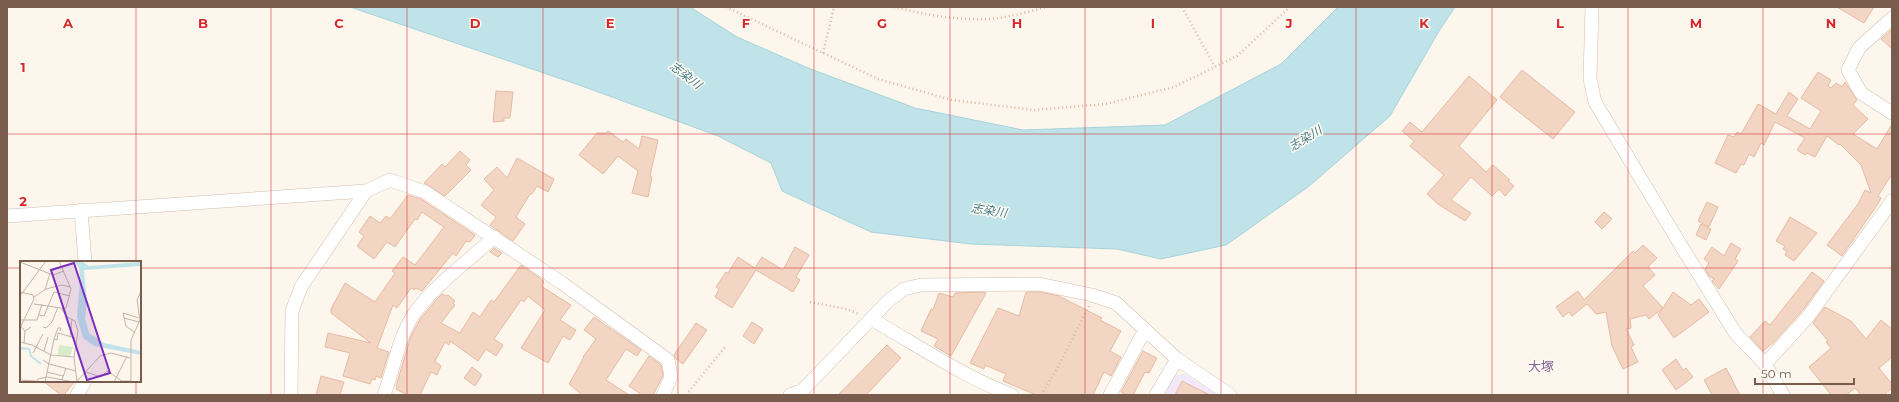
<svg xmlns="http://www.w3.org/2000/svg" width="1899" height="402" viewBox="0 0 1899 402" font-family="Montserrat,'Noto Sans JP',sans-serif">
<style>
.education{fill:#f3e8fa}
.water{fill:#bfe3e8;stroke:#a5d3da}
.building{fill:#f3d5c3;stroke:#e6bba3}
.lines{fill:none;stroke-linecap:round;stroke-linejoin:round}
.minor-casing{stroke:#d1beb0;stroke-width:14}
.path{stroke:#d9b8a5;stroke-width:2.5;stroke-dasharray:1 3;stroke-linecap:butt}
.minor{stroke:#fff;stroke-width:13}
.grid{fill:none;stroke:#d62828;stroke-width:1;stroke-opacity:0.55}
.labels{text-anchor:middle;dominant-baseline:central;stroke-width:3;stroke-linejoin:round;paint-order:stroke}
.water-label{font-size:12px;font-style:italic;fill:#437c86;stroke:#fffaf3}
.quarter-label{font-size:13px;fill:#846695;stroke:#fffaf3}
.inset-river{fill:none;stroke:#bfe3e8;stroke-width:2}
.inset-road{fill:none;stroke:#c5b3a7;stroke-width:1}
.view{fill:#7b2cbf;fill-opacity:0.15;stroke:#7b2cbf;stroke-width:2}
.inset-edge{fill:none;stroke:#7a5c4d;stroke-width:2}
.grid-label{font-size:13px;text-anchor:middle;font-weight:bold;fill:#d62828;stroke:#fffaf3;stroke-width:3;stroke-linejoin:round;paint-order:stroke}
</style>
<rect width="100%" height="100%" fill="#fdf6ec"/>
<path class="education" d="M1185 374 1218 395H1162L1173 375Z"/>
<path class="water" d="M350 7H690L737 37 808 68 915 108 1023 130 1165 125 1281 64 1338 7H1455L1439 31 1390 116 1308 187 1226 245 1161 259 1117 249 971 244 871 232 782 191 771 163 718 136 582 86Z"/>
<path class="building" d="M1837 7H1874L1864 23Z
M1892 29V49L1881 39Z
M1522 70 1575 112 1553 139 1500 97Z
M1818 72 1831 80 1828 86 1831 88 1836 83 1842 87 1845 82 1857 100 1853 105 1868 119 1853 134 1877 149 1892 124V174L1878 196 1881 198 1879 202 1842 256 1827 245 1858 204 1865 190 1871 193 1861 165 1840 144 1839 145 1827 136 1815 157 1807 153 1805 155 1797 150 1805 138 1775 122 1764 145 1761 143 1754 157 1749 154 1744 165 1741 164 1736 173 1715 163 1728 135 1734 137 1737 132 1741 134 1758 104 1776 114 1789 92 1798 99 1787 116 1810 129 1821 111 1801 98Z
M1469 76 1497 100 1459 146 1486 172 1493 165 1510 180 1508 181 1514 186 1505 196 1499 189 1492 196 1471 177 1451 200 1471 213 1465 221 1438 204 1427 194 1444 175 1410 146 1414 141 1402 131 1410 122 1422 132Z
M496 91 513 92 510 118H504V121L493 122Z
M608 131 623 142 626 139 639 149 642 136 658 140 650 176 652 177 648 197 632 193 638 171 618 156 603 174 579 155 597 133H606Z
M460 151 470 160 466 165 471 170 445 196 424 183 442 164 445 167Z
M517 158 554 179 548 192 537 186 532 194H530L516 217 525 224 513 241 490 225 496 217 481 205 494 190 484 179 497 167 507 178Z
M408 195 421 199 475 235 470 242 466 241 456 256 453 253 422 291 416 288 414 290 411 288 397 308 393 305 377 348 389 352 381 378 376 376 375 380 372 379 370 384 343 376 350 353 325 347 328 333 371 343 331 313V309L345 283 375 302 395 273 392 271 403 257 415 265 444 227 422 212 417 220 415 219 395 247 387 242 374 259 357 246 364 236 359 232 370 216 380 223 386 216 390 219Z
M1707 202 1718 207 1709 227 1698 221Z
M1604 212 1612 219 1602 229 1595 222Z
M1790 217 1817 233 1794 261 1785 255 1787 251 1783 249 1785 246 1776 241Z
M1701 224 1711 229 1706 240 1696 235Z
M1731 243 1741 249 1735 259 1738 261 1719 289 1712 281 1714 279 1709 276 1705 269 1709 263 1704 259 1712 247 1724 256Z
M1643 245 1657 258 1648 267 1655 275 1643 286 1663 308 1673 292 1691 305 1699 299 1709 312 1674 338 1658 315 1663 308 1649 319 1646 315 1630 319 1631 328 1626 329 1634 345 1631 347 1638 362 1623 369 1612 346 1606 312 1596 314 1587 304 1572 316 1569 312 1563 317 1556 307 1578 291 1584 300 1633 251 1635 253Z
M795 247 809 255 796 277 800 280 793 292 756 270 732 308 715 297 719 289 716 287 726 272 728 273 738 257 755 268 762 257 783 270Z
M494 248 502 253 498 257 490 252Z
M521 265 541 279 544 282 541 286 571 305 560 320 576 330 570 340 563 336 548 363 521 348 545 310 528 296 524 302 521 300 494 339 503 345 496 356 486 349 478 361 450 341 449 345 445 342 435 361 441 366 437 375 431 372 420 395H407L396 389 397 387 396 386 411 336 421 318 436 300 442 294 446 296 448 295 455 301 453 303 455 305 441 323 460 333 473 312 480 317 491 300 494 302Z
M1812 272 1824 281 1803 310 1774 342 1763 351 1750 337 1765 321 1770 325Z
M983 292 986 293 951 356 934 346 938 339 921 331 931 309 933 310 939 293 953 297 955 293Z
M1026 292H1040L1059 296 1102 318 1100 320 1121 331 1110 351 1121 357 1111 376 1104 372 1093 395H1036L1003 381 1006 374 985 365 984 369 970 363 998 308 1019 316Z
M1825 307 1851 321 1866 339 1881 320 1892 329V357L1879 368 1892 384V388L1884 395H1861L1855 388 1846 395H1831L1809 367 1831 348 1826 342 1828 341 1813 323Z
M594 317 641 350 637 356 626 349 606 380 629 395H582L569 384 584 357H583L596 339 584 330Z
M752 322 763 329 754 344 743 336Z
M696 323 707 330 683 364 676 359 674 355Z
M887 345 901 358 866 395H838Z
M1143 351 1157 358 1149 373 1145 372 1133 395H1126L1121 392Z
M649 356 661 365 663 376 653 395H642L629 386Z
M1676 359 1683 370 1686 368 1693 377 1676 390 1662 370Z
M472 367 482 375 475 386 464 378Z
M1726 368 1740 395H1712L1704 380Z
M321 376 344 382 340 395H316Z
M43 381H75L64 395H61Z
M1182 381 1210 395H1175Z"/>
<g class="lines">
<defs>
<path id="minor" d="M1592 7 1590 79 1595 102 1680 244 1736 334 1765 364 1783 395
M1892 18 1859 48 1848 70 1861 93 1892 113
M81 210 85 262
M7 216 366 191 390 180 425 192 562 283 668 360 671 377 663 395
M873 320C917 345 964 377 1012 395
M1765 364 1807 318 1892 201
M77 395 85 381
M291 395 292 311 301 287 366 191
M384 395C394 369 398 338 414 314 431 288 471 259 494 237
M790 395 803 390 888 301 904 289 921 285 1039 284 1092 295 1116 303 1177 359 1230 395
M1110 395 1141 337 1146 331
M1156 395 1177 359"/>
</defs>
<use href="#minor" class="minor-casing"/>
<path class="path" d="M726 7 878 79 952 100 1034 110 1106 104 1174 87 1237 56 1290 7
M894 7C927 15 964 22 998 18 1014 16 1031 11 1047 7
M1182 7 1215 67
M823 53 834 7
M810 302 847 309 859 314
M686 395 726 346
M1041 395 1058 367 1089 306"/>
<use href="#minor" class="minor"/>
</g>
<path class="grid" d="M136 7V262M271 7V395M407 7V395M543 7V395M678 7V395M814 7V395M950 7V395M1085 7V395M1221 7V395M1356 7V395M1492 7V395M1628 7V395M1763 7V395M7 134H1892M7 268H21M140 268H1892M136 381V395"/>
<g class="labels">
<g class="water-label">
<text transform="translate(686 75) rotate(38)">志染川</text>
<text transform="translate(1305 138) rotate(-31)">志染川</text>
<text transform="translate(989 210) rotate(9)">志染川</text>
</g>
<g class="quarter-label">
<text x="1541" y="366">大塚</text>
</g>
</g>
<g transform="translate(20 261)">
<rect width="121" height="121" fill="#fdf6ec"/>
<path d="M39 84 53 86 50 95 38 94Z" fill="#d8ecc9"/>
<path d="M54 0H61L69 5 121 1V5L64 9 67 41 65 57 69 72 84 82 121 90V94L74 85 63 77 57 56 60 18 59 7Z" fill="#bfe3e8"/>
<path class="inset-river" d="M0 87 9 88 11 95 21 103"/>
<path class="inset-road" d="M39 0 51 28 46 47 42 48M0 1 33 14 44 10M25 29 30 12M0 31 13 34 14 38 0 67M0 35 26 0M14 36 26 28 42 24 50 26M14 43 41 47 47 56 55 60 58 70 54 96 57 121M19 54 24 55 34 31 50 35M104 57 119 61M0 59H17L22 43M1 66 5 70 11 66M23 66 26 67 32 61 38 46M114 71 106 65 103 52 119 57M38 72 37 79 34 78 38 67H41L40 70M38 72 55 77M50 76 52 58M0 81 12 84 31 94 54 96M4 82 5 70M24 90 28 76M13 92 23 73M23 99 29 103 56 110M27 111 43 115M66 111 81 116 87 110 102 120H111M0 119 16 120M42 119 46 107M57 120 80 95 91 92 110 97M16 121 18 118 27 116 54 121M25 121 34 78M94 121 107 95M111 121V79L120 59 117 39 121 30"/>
<path class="view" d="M54 2 90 112 67 119 31 9Z"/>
<rect width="121" height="121" class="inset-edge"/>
</g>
<g class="grid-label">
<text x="68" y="28">A</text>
<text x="203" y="28">B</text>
<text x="339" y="28">C</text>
<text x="475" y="28">D</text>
<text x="610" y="28">E</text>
<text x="746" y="28">F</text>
<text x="882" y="28">G</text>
<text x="1017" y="28">H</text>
<text x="1153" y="28">I</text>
<text x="1289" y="28">J</text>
<text x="1424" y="28">K</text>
<text x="1560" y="28">L</text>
<text x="1696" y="28">M</text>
<text x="1831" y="28">N</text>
<text x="23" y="72">1</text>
<text x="23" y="206">2</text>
</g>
<rect width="1899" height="402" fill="none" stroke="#7a5c4d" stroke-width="16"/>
<path d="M1755 378v6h99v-6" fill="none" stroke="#7a5c4d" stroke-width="2"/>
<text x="1761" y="378" font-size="12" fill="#7a5c4d" stroke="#fffaf3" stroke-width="3" paint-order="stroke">50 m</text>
</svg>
